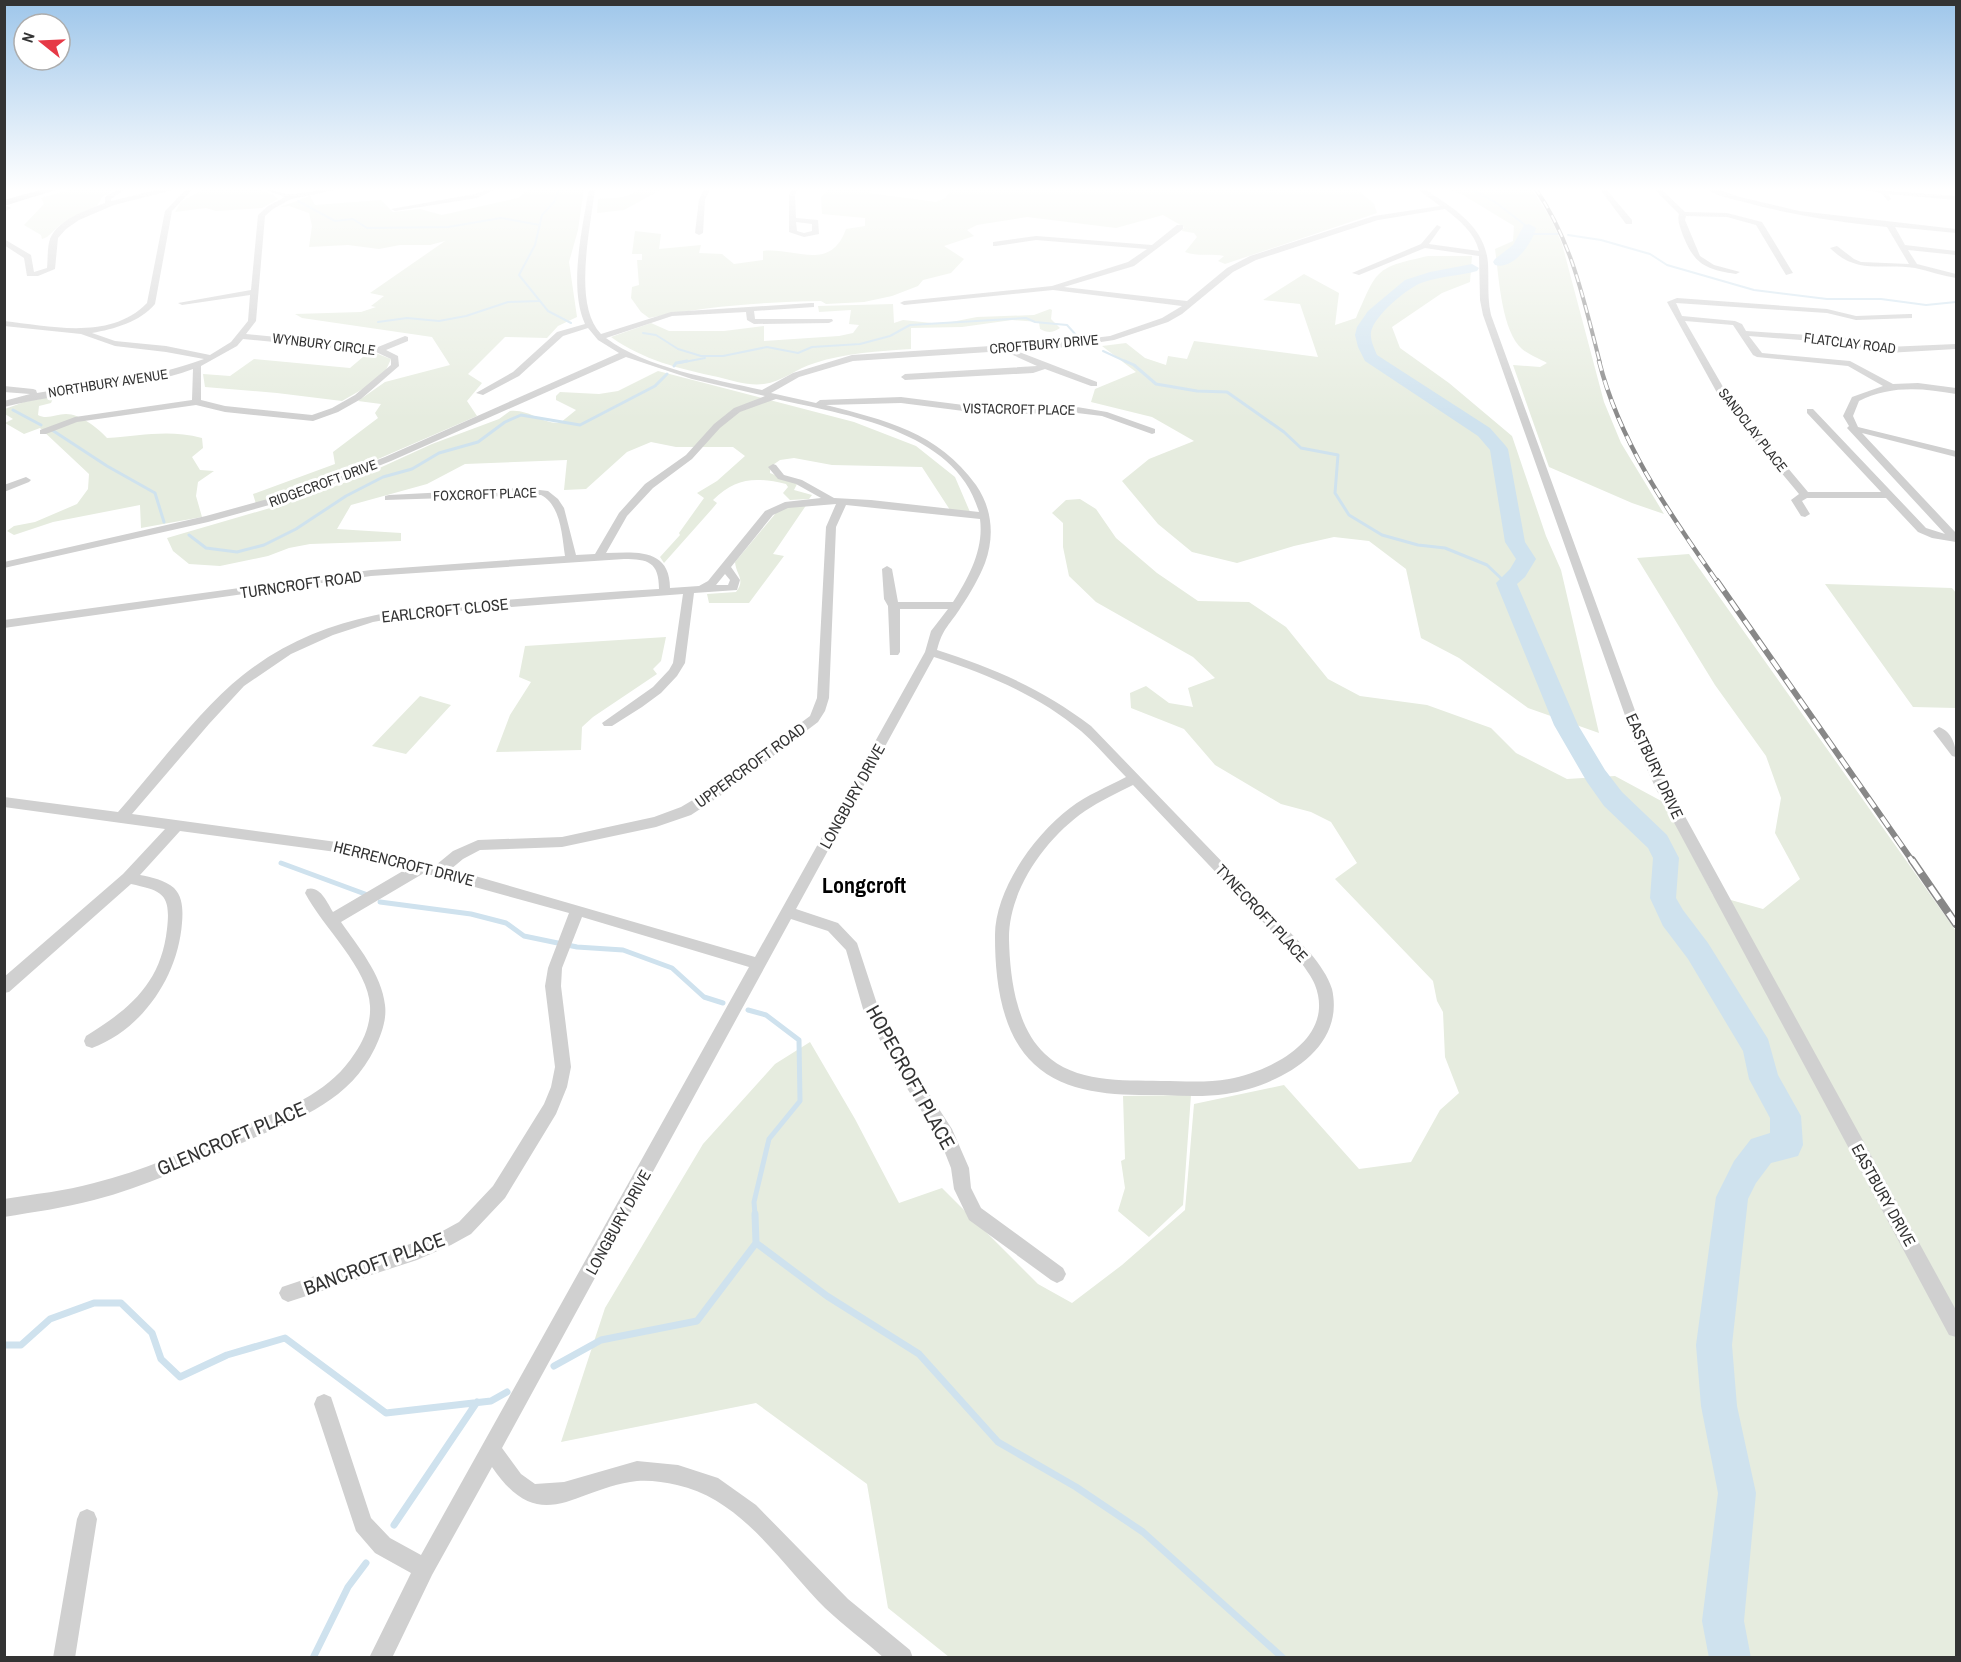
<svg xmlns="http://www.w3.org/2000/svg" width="1961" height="1662" viewBox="0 0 1961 1662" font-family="'Archivo Narrow',sans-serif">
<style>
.green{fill:#e6ecdf}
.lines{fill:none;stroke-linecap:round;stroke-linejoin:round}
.stream-far4{stroke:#cfe2ee;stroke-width:2}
.stream-far3{stroke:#cfe2ee;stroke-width:3}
.stream-far2{stroke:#cfe2ee;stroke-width:4}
.stream-far1{stroke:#cfe2ee;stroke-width:5}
.stream{stroke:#cfe2ee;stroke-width:7}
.river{fill:#cfe2ee;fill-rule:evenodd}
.minor{fill:#d0d0d0;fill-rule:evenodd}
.major{fill:#ababab;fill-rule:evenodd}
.rail-far3-casing{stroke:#888;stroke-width:4}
.rail-far2-casing{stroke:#888;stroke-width:4.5}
.rail-far1-casing{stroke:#888;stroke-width:6}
.rail-casing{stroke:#888;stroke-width:8}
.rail-far3{stroke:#fff;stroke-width:2;stroke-dasharray:8;stroke-linecap:butt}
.rail-far2{stroke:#fff;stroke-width:3;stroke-dasharray:10;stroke-linecap:butt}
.rail-far1{stroke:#fff;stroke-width:4;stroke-dasharray:12;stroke-linecap:butt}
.rail{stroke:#fff;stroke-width:5;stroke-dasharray:16;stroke-linecap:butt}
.labels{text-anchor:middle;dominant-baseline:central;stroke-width:6;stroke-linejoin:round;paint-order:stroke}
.far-street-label{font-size:14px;fill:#333;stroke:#fff}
.street-label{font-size:16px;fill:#333;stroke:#fff}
.near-street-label{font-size:20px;fill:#333;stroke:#fff}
.district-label{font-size:22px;font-weight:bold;fill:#000;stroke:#fff}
</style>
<rect width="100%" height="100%" fill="#fff"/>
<path class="green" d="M75 188H119L102 197 97 206 73 217 60 225 47 237 42 239 41 235 24 225 44 204 41 198Z
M205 188C223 187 266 185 278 199L262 208 216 211 206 208 175 212 181 202Z
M531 188H584L578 230 569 262 577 317 558 326 547 338 505 337 468 374 482 383 467 401 477 416 316 486 256 504 253 494 335 464 333 452 378 418 375 413 381 404 358 401 385 382 450 365 432 337 302 318 295 314 361 312 376 307 371 306 384 296 370 293 445 241 430 245H400L379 249 348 245 309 247 312 226 309 213 289 206 280 207 310 196 315 205 381 200 393 212 420 209 442 215 518 198Z
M639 188H664L624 210 597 213 598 199C611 198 631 199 639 188Z
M829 188H874L869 193 936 202 946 198 951 188H1356L1374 204 1377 213 1225 264 1218 261 1224 256C1210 253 1198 257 1185 252L1197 237 1194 233 1182 231 1184 227 1163 215 1116 228 1027 217 977 225 967 230 974 236 944 246 964 259 951 273 923 280 918 286 892 296 864 302 826 304 821 301C764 302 706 306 649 318L641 312 631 298 632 287 639 285 637 260H642V254H632L635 231 661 234 659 249 701 245 699 253 722 254 734 264 763 260V251C795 247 830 273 846 229L865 226V218L822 214 821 197Z
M1444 188H1530L1533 191 1551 219 1562 244 1604 402 1621 443 1664 514 1632 503 1549 467 1513 365 1540 367 1547 363C1540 359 1529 355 1522 349 1501 330 1499 276 1495 249L1513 241 1514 226 1463 195Z
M1428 256H1472L1470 282 1442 293 1392 327 1400 348 1449 383 1512 436 1546 536 1561 570 1599 733 1528 708 1459 658 1421 638 1406 569 1369 541 1334 537 1294 546 1237 563 1192 552 1158 524 1122 481 1149 459 1194 441 1152 417 1091 402 1095 389 1136 372 1102 346 1126 343 1145 358 1166 365 1168 356 1187 359 1194 341 1318 357 1300 304 1263 300 1304 274 1339 293 1335 325 1356 318C1378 269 1374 268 1428 256Z
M893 304 894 323 903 320 941 324 977 317 1034 315 1050 309 1052 310 1051 319 1060 328C1052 333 1048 333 1040 329L1039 322 1012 320 962 327 911 328V349C879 351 845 353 815 363 797 368 782 382 764 384 749 386 733 381 718 377 680 369 643 360 611 337L651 323 669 331H724L764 326V341L839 336 853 333 859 325 849 324 851 310 819 312 818 306Z
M370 351 391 359 386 370 368 386 342 401 277 393 205 387 203 374 230 376 254 359 350 368Z
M658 371 854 422 916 446 955 477 970 512 952 513 922 467 832 465 794 458 780 460 770 467V473L797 484 794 490 812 495 809 499 790 500 783 493 788 487 786 484C756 477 736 477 713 500L717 503 712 509 664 563 660 557 680 535 679 533 704 498 697 493 717 481 745 456 733 447H676L651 442 627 452 586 489 564 490 567 460 465 464 427 484 351 505 337 529 401 533V541L310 544 289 548 268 556 220 566 189 564 173 551 167 538 301 499 362 476 432 444 499 419 510 411C530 409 541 424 560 423L576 410 556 400V396L560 392 599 394 618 391Z
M54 396 51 403 39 406 38 415C47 420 56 414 66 414 80 414 98 428 107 438 142 436 167 429 202 438L203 448 192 457 200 470 214 471 198 482 196 496 202 517 141 528 140 505 53 522 14 535 7 531 14 526 35 522 77 504 88 489 89 474 40 428 24 434 5 423 13 419 5 414V409L24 402Z
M1080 499 1096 509 1116 538 1157 573 1198 601 1249 602 1286 627 1328 679 1360 696 1427 705 1491 728 1516 753 1567 779 1615 776 1665 803 1713 895 1763 909 1800 879 1775 833 1781 798 1766 756 1715 685 1637 558 1689 554 1956 931V1657H949L888 1608 867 1484 756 1403 561 1442 605 1308 703 1144 775 1064 810 1042 855 1119 899 1203 942 1188 1038 1284 1072 1303 1122 1265 1185 1210 1194 1104 1284 1085 1359 1169 1411 1162 1440 1110 1459 1093 1445 1057 1443 1012 1437 1001 1433 981 1335 879 1357 863 1331 822 1311 812 1281 804 1215 765 1184 729 1131 708 1130 693 1146 686 1169 703 1193 707 1188 688 1215 678 1193 657 1096 602 1069 576 1063 547V523L1052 513 1066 500Z
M807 504 773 554 784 556 749 603H709L707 594 736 592C746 579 736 575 735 562L781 507Z
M1825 584 1952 588 1956 593V708L1913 707Z
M666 637 661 661 653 669 657 674 593 717 582 727 581 750 496 752 510 715 531 682 519 677 525 646Z
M420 696 451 705 406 754 372 746Z
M1191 1095 1183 1205 1149 1237 1118 1211 1125 1188 1121 1161 1125 1159 1123 1096Z"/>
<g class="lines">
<path class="stream-far4" d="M559 188 555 201 542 215 535 245 519 275 548 311 571 323
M1469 188 1495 202 1529 228
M298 201 335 221 353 219 367 228 448 227 501 218 540 225
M1527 234H1558
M1568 235 1601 240 1650 254 1667 265 1754 290 1827 299H1881L1926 305 1956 302
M378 322 407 318 439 321 466 316 508 302 539 301
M643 333 656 335 678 349 701 356H723L767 347 798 353 812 347 860 344 890 336 910 325 1026 318 1035 322 1067 325 1077 336
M1103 351 1129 363
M679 363 705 358"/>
<path class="stream-far3" d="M1125 361 1134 365 1156 384 1197 391 1227 392 1284 432 1301 448 1338 455 1335 493 1349 515 1382 535 1418 545 1445 548 1487 565 1506 583
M674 366 676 363 687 361
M13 410 41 425
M52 430 107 466 155 493 164 522
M189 535 206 548 237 552 264 545 296 529 346 496 383 477 412 469 439 453 478 442 505 422 521 415 580 425 655 386 667 374"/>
<path class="stream-far2" d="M1504 581 1506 583"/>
<path class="stream-far1" d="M281 863 365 894
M380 902 471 914 506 923 524 936 577 947 623 950 672 968 704 997 723 1003
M748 1010 766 1015 799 1040 800 1101 769 1139 754 1202 755 1215"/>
<path class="stream" d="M755 1214 756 1243
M4 1345H21L50 1319 94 1303H121L152 1333 161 1359 180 1377 227 1355 285 1338 386 1413 491 1401 507 1392
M554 1366 601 1340 697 1321 756 1243 827 1296 919 1354 998 1442 1076 1487 1143 1532 1283 1658
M394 1525 477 1402
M313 1658 348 1587 366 1563"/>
<path class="river" d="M1529 224 1536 228C1532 244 1513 270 1495 265L1493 262 1495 259 1513 245 1524 225Z
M1472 264 1479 268 1477 271C1459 276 1439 276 1421 283 1406 289 1374 316 1371 332 1370 340 1374 348 1377 355L1490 428 1505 445 1508 449 1525 542 1536 559 1525 577 1517 584 1578 725 1605 770 1622 792 1667 835 1679 858 1676 898 1683 910 1708 943 1768 1039 1778 1075 1801 1116 1803 1145 1798 1156 1771 1163 1756 1183 1748 1199 1732 1345 1737 1406 1756 1493 1744 1621 1751 1658H1709L1702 1621 1718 1493 1701 1406 1696 1345 1716 1197 1734 1161 1751 1139 1770 1133V1118L1749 1079 1743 1051 1688 959 1663 926 1650 898 1653 858 1648 848 1604 806 1587 782 1554 725 1496 583 1510 569 1516 559 1505 542 1490 450 1478 436 1365 361 1358 347 1355 335 1357 327 1368 311 1405 280 1430 272Z"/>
<path class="minor" d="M119 188H127L111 199V201L165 188H181L114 205 79 220 66 229 58 238 55 269 38 276H27L24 258 4 245V239L31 255 34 272 47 268C48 259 47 248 50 239 58 219 87 210 105 203V197Z
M187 188H194L172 211 155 304C140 322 114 329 92 333L115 341 166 346 210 355 231 342 248 321 250 295 182 305 178 303 251 290 258 215 268 206 285 197 261 188C272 188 283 195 293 194 311 192 328 188 346 188L291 199 273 209 265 216 256 321 246 334 378 347 405 336 408 337V341L386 350 398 356 399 366 361 399 338 412 313 421 225 412 196 405 77 422 46 434H40V430L75 417 192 400 193 369C133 391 66 391 4 407V401L30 394 4 392V386L33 389 36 390 37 393C93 384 150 379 204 359L166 352 115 346 81 334 4 326V321C50 326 110 341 147 303L165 211ZM243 339 376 352 391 359V365L355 395 332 408 312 415 225 406 201 400V366L237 346Z
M491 188H499L477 198 395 211 391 209 475 194Z
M589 188H595C591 227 572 304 601 334L671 312 811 303H814V307L754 311 755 319H832L833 321 829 323 754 324 747 320 746 312 672 316 606 338C646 368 713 379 762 390L793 373 852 355 1069 341 1110 336 1162 318 1182 306 1053 290 904 305 900 303 904 301 1052 286 1128 262 1147 249 1036 240 996 246H993V242L1036 236 1152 245 1177 225H1183V229L1134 266 1064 287 1187 301 1227 268 1250 256 1374 216 1440 206 1416 188H1423C1451 207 1485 225 1488 263 1489 281 1487 298 1491 315L1645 738 1670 789 1956 1310V1337L1949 1335 1656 789 1633 738 1483 315 1480 300 1479 256 1425 248 1359 275 1352 273 1421 244 1437 225 1441 227 1429 244 1479 251C1474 232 1460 221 1445 209L1378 220 1256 260 1233 272 1182 314 1168 322 1114 340 1069 347 1014 350 1097 382V386H1091L1045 369 1033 373 905 380 901 377 905 374 1037 366 1004 351 853 361 799 377 771 393 816 403 820 400 901 397 987 408 1077 407 1107 412 1155 429V433L1152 434 1102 416 1077 413 987 414 901 403 826 405C885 420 938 432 976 485 992 508 995 536 985 563 979 578 970 594 961 607 950 625 943 627 937 650 994 668 1044 690 1091 726L1311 954C1319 964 1328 976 1332 989 1346 1051 1277 1086 1226 1094 1205 1097 1184 1096 1163 1095 1119 1095 1068 1096 1034 1064 1001 1034 995 979 995 937 994 891 1034 835 1070 808 1087 795 1107 787 1126 777 1111 762 1097 745 1081 731 1038 695 987 674 934 657L796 909 838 923 857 943 878 1007 915 1072 952 1129 969 1168 971 1188 981 1208 1063 1268 1066 1274 1063 1280 1057 1283 1051 1280 969 1220 954 1189 951 1168 940 1140 903 1082 863 1009 846 950 828 931 791 919 502 1448 521 1474 535 1484 564 1482 637 1461 678 1465 718 1478 756 1505 848 1599 910 1650 913 1658H884C865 1641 844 1626 825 1608 781 1564 742 1499 677 1485 664 1482 650 1480 637 1481 574 1488 541 1539 492 1467L432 1575 392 1658H369L411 1573 375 1553 356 1531 314 1404 317 1397 324 1394 331 1397 371 1518 390 1538 421 1555 749 967 582 917 562 968 561 986 571 1067 567 1087 556 1114 505 1198 471 1234 451 1245 417 1260 288 1302 282 1299 279 1293 282 1287 416 1242 439 1233 459 1222 493 1186 544 1104 551 1087 555 1067 545 986 548 968 569 913 424 873 341 922C357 945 382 975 385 1005 387 1020 381 1035 375 1048 348 1104 294 1120 242 1143 193 1164 145 1187 94 1200 64 1208 34 1212 4 1217V1199C35 1194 65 1191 94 1183 143 1171 189 1150 234 1130 280 1110 327 1097 355 1053 364 1040 371 1023 370 1006 369 969 322 926 305 893L307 889C320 885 327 902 333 912L408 868 366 856 180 831 140 875C151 877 165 880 174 888 183 897 183 911 182 923 178 976 143 1029 92 1048L86 1046 84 1041 86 1036C130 1009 161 983 167 929 171 894 163 891 131 884L9 992 4 993V977L123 874 165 829 4 807V797L118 812C156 769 199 710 243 675 321 613 410 607 505 600 556 596 607 592 659 589 659 562 648 559 624 559L371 576 4 628V620L371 570 565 556C562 536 561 505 541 495L385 500V496L389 495 523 488 548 491 558 499 564 508 576 555 595 554 619 513 645 484 686 455 714 424 734 408 765 396 692 379 626 357 391 461 305 495 208 522 4 568V562L206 516 297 491 385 457 619 353 598 340 588 328 563 336 519 376 483 395 476 393 513 372 557 332 585 324C568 287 583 226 589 188ZM776 399C846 415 956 430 979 512L871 500 834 498 802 480 784 475 776 465 773 464 768 467 778 479 796 484 821 498 785 502 765 511 708 581 699 586 670 588C670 548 636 552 606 553L627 516 653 488 692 459 720 428 740 412ZM836 504 826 527 817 698 810 716 713 788 681 807 654 817 562 837 478 840 453 851 436 865 366 846 132 814 209 724 244 686 291 654 333 635 373 622 418 614 683 594 673 663 669 670 653 687 602 723 604 726H612L642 707 661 693 677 676 685 663 694 593 737 590 740 580 731 567 773 515 788 508ZM846 505 980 519C984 549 969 577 953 602H898L892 569 887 566 882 569 884 599 888 606 890 655H898L900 652V609H948L931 631 925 652 755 957 451 869 463 859 480 850 562 847 656 827 691 815 723 794 818 722 825 711 829 698 836 527ZM725 574 730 580 728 585H716ZM1133 785 1301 962C1306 970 1312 977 1315 985 1336 1039 1271 1071 1229 1079 1207 1083 1183 1081 1161 1081 1122 1080 1075 1083 1045 1054 1016 1027 1010 977 1009 940 1008 890 1046 838 1085 811 1100 801 1117 793 1133 785Z
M705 188H711L705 199 703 233 699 235 695 233 699 199Z
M792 188H798L795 195 796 218 818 220 819 234 804 237 789 232V195ZM796 222 812 224V231L804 233 797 231Z
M1599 188H1605L1632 220V224H1626Z
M1653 188H1660L1685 212 1727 213 1762 222 1793 273 1786 275 1756 225 1727 217 1686 216 1685 220 1700 256 1714 265 1740 272 1736 274C1704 269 1694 264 1682 233 1680 226 1677 221 1679 214Z
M1705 188H1714L1740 197 1799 211 1956 229V233L1895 227 1905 245 1956 251V255L1908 250 1917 264 1956 274V278C1943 276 1929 271 1915 268 1881 263 1857 275 1830 248L1837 246 1854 259 1861 262 1909 264 1887 227C1838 222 1791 215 1744 202 1731 199 1714 195 1705 188Z
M1851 188 1956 196V200L1888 194 1891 199 1888 201 1881 193Z
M4 207 7 206 11 208 4 212Z
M1677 298 1827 309 1856 316 1909 314H1912V318L1856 320 1827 313 1676 303 1682 316 1735 321 1742 324 1746 331 1839 337 1887 347 1956 344V349L1887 353 1839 343 1749 336 1762 353 1850 361 1893 384 1918 383 1956 388V394C1923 388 1890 385 1859 401L1853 416 1858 427 1956 451V457L1862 433 1956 533V542L1932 538 1918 532 1886 498H1807L1802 501 1810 514 1805 517 1801 516 1791 500 1799 494 1721 400 1667 302ZM1685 321 1733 325 1753 355 1757 357 1848 366 1883 386 1852 397 1843 416 1849 426 1847 428 1945 534 1926 528 1813 409H1807V413L1881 492H1808L1730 399Z
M26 477 31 480 29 482 4 492V485Z
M1939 727C1952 732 1956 745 1956 757L1952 756 1933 731Z
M87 1509 94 1512 97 1519 75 1658H53L77 1519 80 1512Z"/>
<path class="major" d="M48 188H62L4 206V200Z"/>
<defs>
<path id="rail-far3" d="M1535 188C1572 241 1584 301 1600 363"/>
<path id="rail-far2" d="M1599 361C1620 444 1670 514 1718 583"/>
<path id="rail-far1" d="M1717 581 1913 862"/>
<path id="rail" d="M1912 860 1956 924"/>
</defs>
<use href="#rail-far3" class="rail-far3-casing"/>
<use href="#rail-far2" class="rail-far2-casing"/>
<use href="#rail-far1" class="rail-far1-casing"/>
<use href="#rail" class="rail-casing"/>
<use href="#rail-far3" class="rail-far3"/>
<use href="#rail-far2" class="rail-far2"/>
<use href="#rail-far1" class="rail-far1"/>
<use href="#rail" class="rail"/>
</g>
<linearGradient id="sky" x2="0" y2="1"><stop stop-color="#9ec6ea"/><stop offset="0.45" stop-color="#fff"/><stop offset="1" stop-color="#fff" stop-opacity="0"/></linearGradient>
<rect width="1961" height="420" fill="url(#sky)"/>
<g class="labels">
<g class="far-street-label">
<text transform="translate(1850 343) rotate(7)">FLATCLAY ROAD</text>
<text transform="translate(324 344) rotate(7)">WYNBURY CIRCLE</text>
<text transform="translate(1044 344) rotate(-5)">CROFTBURY DRIVE</text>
<text transform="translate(108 383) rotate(-9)">NORTHBURY AVENUE</text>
<text transform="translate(1019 409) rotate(1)">VISTACROFT PLACE</text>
<text transform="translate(1753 430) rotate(52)">SANDCLAY PLACE</text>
<text transform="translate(323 483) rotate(-20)">RIDGECROFT DRIVE</text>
<text transform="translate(485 494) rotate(-2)">FOXCROFT PLACE</text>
</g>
<g class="street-label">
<text transform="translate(301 584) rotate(-8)">TURNCROFT ROAD</text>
<text transform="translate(445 610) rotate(-6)">EARLCROFT CLOSE</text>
<text transform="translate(750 765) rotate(-36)">UPPERCROFT ROAD</text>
<text transform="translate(1655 766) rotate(65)">EASTBURY DRIVE</text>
<text transform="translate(852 796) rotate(-61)">LONGBURY DRIVE</text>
<text transform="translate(404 863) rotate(14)">HERRENCROFT DRIVE</text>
<text transform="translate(1262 913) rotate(47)">TYNECROFT PLACE</text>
<text transform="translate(1884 1195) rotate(61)">EASTBURY DRIVE</text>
<text transform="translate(618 1222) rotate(-61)">LONGBURY DRIVE</text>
</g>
<g class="near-street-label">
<text transform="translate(911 1077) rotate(61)">HOPECROFT PLACE</text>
<text transform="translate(231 1138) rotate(-23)">GLENCROFT PLACE</text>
<text transform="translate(374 1263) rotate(-20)">BANCROFT PLACE</text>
</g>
<g class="district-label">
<text x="864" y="885">Longcroft</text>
</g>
</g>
<rect width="1961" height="1662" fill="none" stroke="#333333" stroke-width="12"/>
<g transform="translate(42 42) rotate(288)"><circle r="28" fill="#ffffff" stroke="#adadad" stroke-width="1.5"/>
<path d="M0-4.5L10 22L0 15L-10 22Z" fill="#e63946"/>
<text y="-9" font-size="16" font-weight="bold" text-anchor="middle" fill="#333333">N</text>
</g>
</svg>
